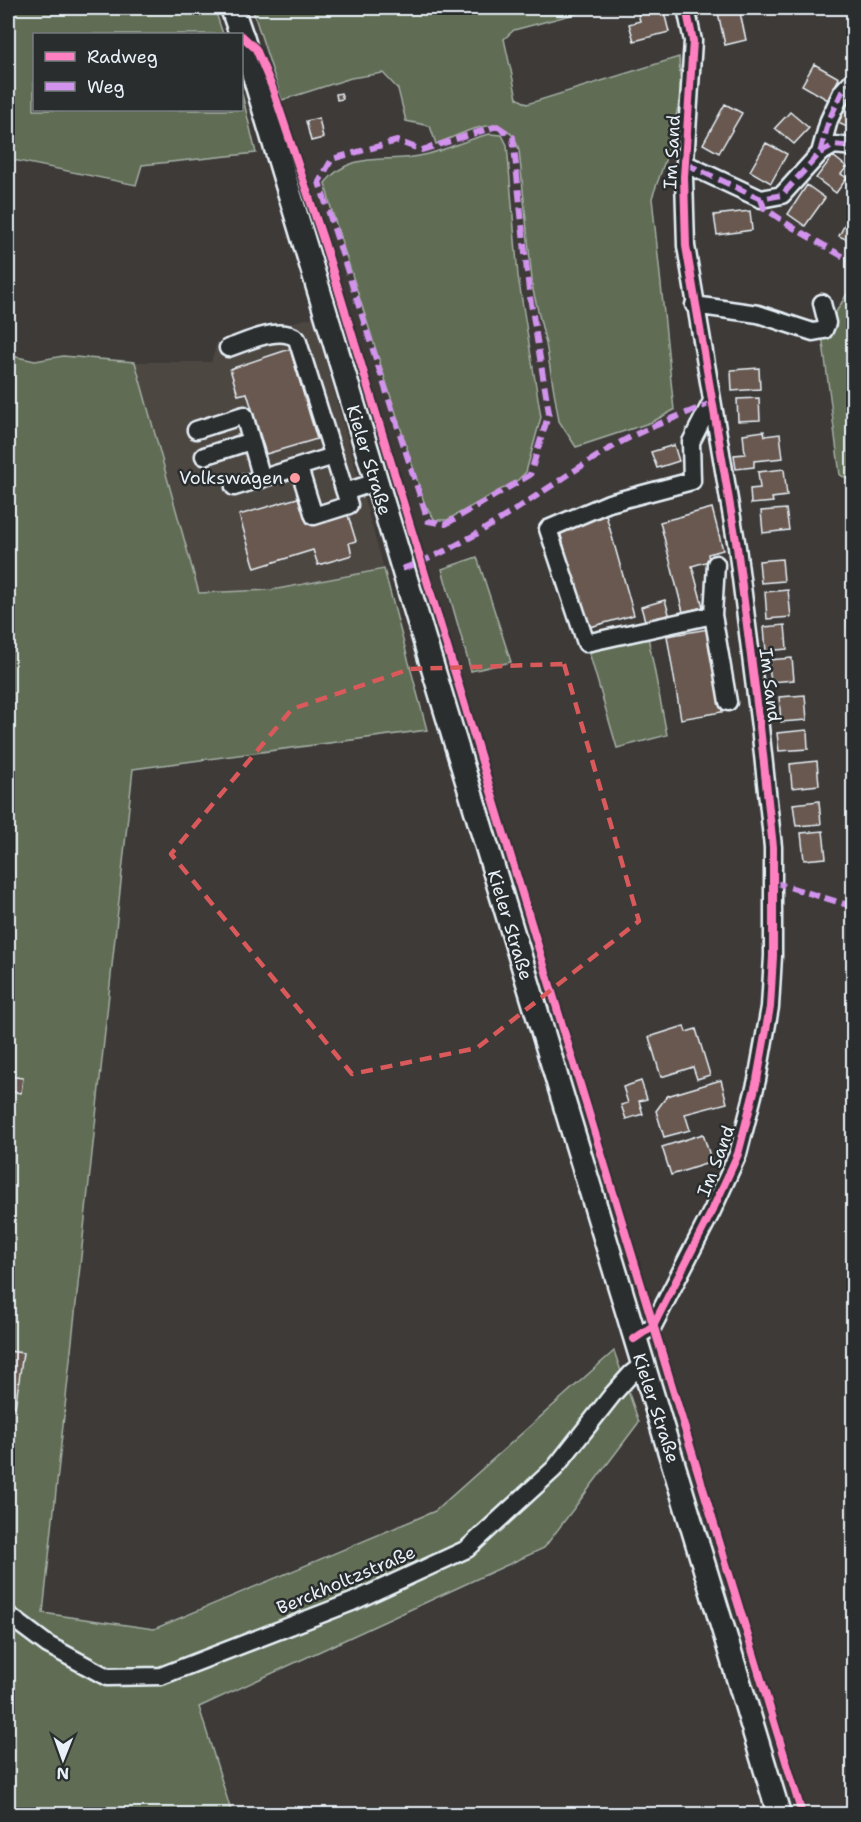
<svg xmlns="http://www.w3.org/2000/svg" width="861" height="1822" viewBox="0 0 861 1822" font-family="'Shantell Sans',sans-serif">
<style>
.built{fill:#4d4643}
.green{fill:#606c53;stroke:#a4aea6;stroke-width:1.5}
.building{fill:#695950;stroke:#e8f1f8;stroke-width:1.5}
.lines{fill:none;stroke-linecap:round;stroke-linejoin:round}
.minor-casing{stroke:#e8f1f8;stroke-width:21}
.major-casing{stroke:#e8f1f8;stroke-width:27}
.minor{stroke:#2a2d2e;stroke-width:16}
.major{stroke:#2a2d2e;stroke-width:22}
.quiet{stroke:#d193ec;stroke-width:6;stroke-dasharray:12 6;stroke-linecap:butt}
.cycleway-casing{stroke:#2a2d2e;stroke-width:11}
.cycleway{stroke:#ff80c0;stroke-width:8}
.marked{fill:none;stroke:#da5a5c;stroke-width:4.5;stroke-dasharray:12 8;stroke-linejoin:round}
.poi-dot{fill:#ff9aa2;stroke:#2a2d2e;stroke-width:2}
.labels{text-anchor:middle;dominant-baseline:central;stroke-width:5;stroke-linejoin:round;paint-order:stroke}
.street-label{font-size:18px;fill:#e8f1f8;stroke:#2a2d2e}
.poi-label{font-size:18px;fill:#e8f1f8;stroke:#2a2d2e;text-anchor:end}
</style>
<rect width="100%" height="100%" fill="#3d3a38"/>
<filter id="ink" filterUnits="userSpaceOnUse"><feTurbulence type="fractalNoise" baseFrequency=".0167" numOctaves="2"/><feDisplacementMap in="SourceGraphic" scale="12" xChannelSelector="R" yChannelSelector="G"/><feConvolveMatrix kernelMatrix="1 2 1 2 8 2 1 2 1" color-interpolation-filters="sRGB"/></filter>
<g filter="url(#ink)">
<path class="built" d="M313 317 384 569 272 590 199 593 135 362H211L217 342Z"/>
<path class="green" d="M8 8H207L216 13 223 34H34V110H242V94L256 153 142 165 136 185 8 159Z
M252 8H597L514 30 504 39 517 98 527 104 679 57 681 94 667 155 652 198 674 410 652 422 576 447 559 421 546 344 533 290 519 150C507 106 466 133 436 144L430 126 406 121 398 89 383 73 351 78 282 100Z
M490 134 502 135 507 145 518 276 541 417 526 472 518 480 447 520H435L425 505 331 208 325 183C352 149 388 164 424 155 447 150 467 139 490 134Z
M853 284V481L840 475 822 335Z
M8 355 35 361 63 356 135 362 199 593 272 590 384 569 427 730 133 769 43 1613 154 1629 435 1511 614 1351 639 1422 544 1548 199 1707 232 1814H8Z
M477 557 511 662 471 671 442 569Z
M847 621 853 623V695Z
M648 637 667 735 617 748 589 652Z"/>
<path class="building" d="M663 8 669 32 634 41 629 24 640 21 638 13Z
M717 8H739L746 40 725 45Z
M814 64 839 78 828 100 802 85Z
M854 92V130L838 123Z
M341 93 343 99 337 100 336 94Z
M725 104 742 113 719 153 703 144Z
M790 112 809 128 794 144 775 128Z
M319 118 323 138 311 141 306 121Z
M766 143 787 154 771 183 750 171Z
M833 156 847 167 841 174 847 178 836 193 816 178Z
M807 185 825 198 805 226 788 214Z
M750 211 752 230 717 235 714 215Z
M848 218 854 221V243L839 236Z
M290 349 317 439 266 454 247 393 238 395 230 369Z
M759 368 760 389 732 391 731 370Z
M759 398 760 420 738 421 737 399Z
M764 431 765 436 780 434 783 458 754 461V467L736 469 734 455 745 454 743 434Z
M674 445 679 461 657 468 651 452Z
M784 469 787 496 772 498 773 502 751 504 750 489 760 488 758 472Z
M301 497 309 523 347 512 356 541 349 543 352 555 318 565 313 550 255 568 239 515Z
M712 508 723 550 708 554 709 561 692 566 703 607 683 612 660 522Z
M786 509 789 530 763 533 761 511Z
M606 515 634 615 586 628 559 528Z
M782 559 784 581 761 583 759 561Z
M788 590 791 617 767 619 765 592Z
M665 600 670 617 646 624 641 607Z
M785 625 787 649 766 651 764 627Z
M708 629 722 712 681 719 667 636Z
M792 658 794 680 771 682 768 660Z
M805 695 807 720 781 722 779 697Z
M807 730 808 749 779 751 777 733Z
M817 761 819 785 792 788 790 764Z
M819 801 821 824 796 826 793 804Z
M823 831 826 858 804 860 801 833Z
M684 1026 686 1032 696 1029 710 1075 697 1079 693 1067 661 1077 649 1037Z
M8 1076 23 1078 21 1093 8 1091Z
M721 1080 727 1103 685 1114 690 1130 664 1137 656 1111 667 1096Z
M641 1081 647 1099 639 1101 643 1114 626 1119 621 1105 628 1103 623 1087Z
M703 1134 712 1162 671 1175 662 1147Z
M8 1351 23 1353 15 1408 8 1407Z"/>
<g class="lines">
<defs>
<path id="minor" d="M820 153 834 145 854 147
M686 164 761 199 782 195 820 153 829 120 842 92 853 80
M694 305 758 314 813 332 824 330 827 323 822 303
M228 348C247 342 280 325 297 339L345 492 376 482
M711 403 691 442 692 481 609 503 548 529 586 643 713 615 728 702
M196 430 244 415 262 479
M204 456 251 441
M299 468 314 516 349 505 345 492
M234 487 334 456
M713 615 716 564
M634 1339 653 1326 712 1211 738 1154 757 1080 770 1007 773 956V847L760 727 737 547 686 246 684 177 693 41 686 8
M8 1615 48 1645 107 1677 161 1676 352 1602 467 1549 554 1469 613 1394 631 1374 643 1365"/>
<path id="major" d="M232 8 241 34
M242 36 779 1814"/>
</defs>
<use href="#minor" class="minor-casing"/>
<use href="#major" class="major-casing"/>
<use href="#minor" class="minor"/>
<use href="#major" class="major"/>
<path class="quiet" d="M497 126 513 137 529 291 549 413 530 475 446 524 428 521 319 182 332 159 397 141 422 150Z
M820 153 834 145 854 147
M686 164 761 199 782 195 820 153 829 120 842 92 853 80
M761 199 764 208 792 227 854 263
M402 569C479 542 541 489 611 448 641 429 678 417 711 403
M773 882 854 907"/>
<defs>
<path id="cycleway" d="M242 36 256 49 272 87 323 239 802 1814
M634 1339 653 1326 712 1211 738 1154 757 1080 770 1007 773 956V847L760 727 737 547 686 246 684 177 693 41 686 8"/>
</defs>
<use href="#cycleway" class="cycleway-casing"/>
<use href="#cycleway" class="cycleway"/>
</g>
</g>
<path class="marked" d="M564 664 639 921 477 1048 352 1074 171 854 292 709 410 669Z"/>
<circle class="poi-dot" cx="295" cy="478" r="6"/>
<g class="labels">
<g class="street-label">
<text transform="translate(672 152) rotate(-87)">Im Sand</text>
<text transform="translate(369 460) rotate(73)">Kieler Straße</text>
<text transform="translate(770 685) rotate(83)">Im Sand</text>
<text transform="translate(510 925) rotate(73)">Kieler Straße</text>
<text transform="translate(716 1161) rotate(-69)">Im Sand</text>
<text transform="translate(656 1408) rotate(72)">Kieler Straße</text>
<text transform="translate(346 1580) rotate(-23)">Berckholtzstraße</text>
</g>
<g class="poi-label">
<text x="283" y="478">Volkswagen</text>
</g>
</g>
<rect width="861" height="1822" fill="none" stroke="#2a2d2e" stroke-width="30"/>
<rect x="15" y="15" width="831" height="1792" fill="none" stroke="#e8f1f8" stroke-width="2" filter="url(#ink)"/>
<rect x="33" y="33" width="210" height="78" fill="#2a2d2e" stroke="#767b7f" stroke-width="1.5"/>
<rect x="45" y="52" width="30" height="9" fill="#ff80c0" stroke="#767b7f" stroke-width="1.5"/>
<text x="87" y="63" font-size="18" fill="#e8f1f8">Radweg</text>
<rect x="45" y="82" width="30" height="9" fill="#d193ec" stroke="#767b7f" stroke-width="1.5"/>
<text x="87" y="93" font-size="18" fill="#e8f1f8">Weg</text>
<g transform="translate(63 1759) rotate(181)" stroke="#2a2d2e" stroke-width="4.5" paint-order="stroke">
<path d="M0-4.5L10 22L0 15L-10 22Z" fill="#e8f1f8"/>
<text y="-9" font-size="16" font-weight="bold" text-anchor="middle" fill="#e8f1f8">N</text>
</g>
</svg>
